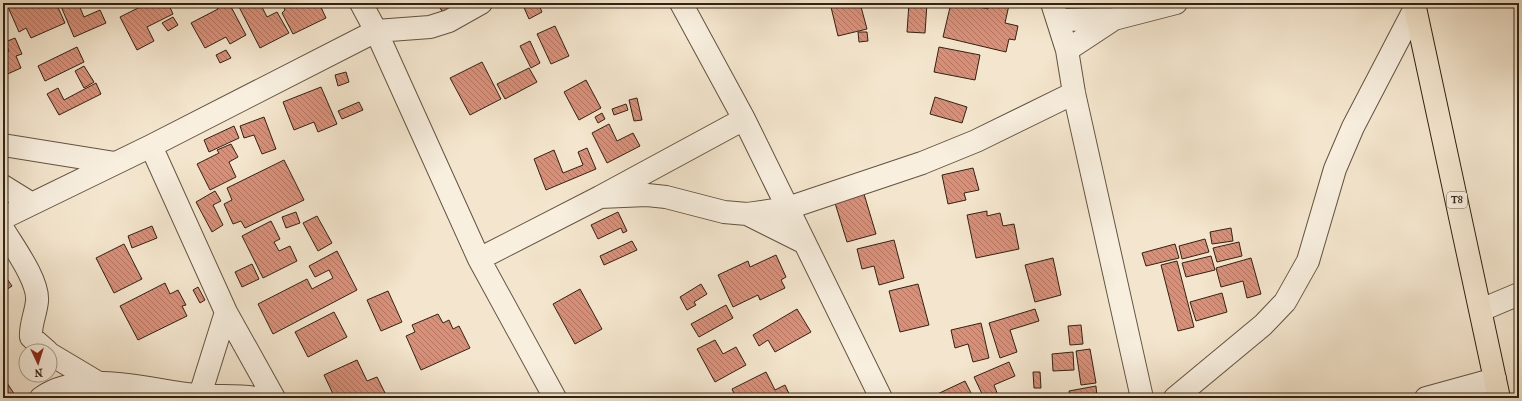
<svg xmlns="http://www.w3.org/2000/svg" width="1522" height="401" viewBox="0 0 1522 401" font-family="'IM FELL French Canon',serif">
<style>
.building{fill:url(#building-back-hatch);stroke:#312311}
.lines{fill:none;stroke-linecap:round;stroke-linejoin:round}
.street-casing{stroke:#625440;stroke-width:24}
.highway-casing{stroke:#312311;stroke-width:24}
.street{stroke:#f8efdf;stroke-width:22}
.highway{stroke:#f4e6ce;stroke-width:22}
.labels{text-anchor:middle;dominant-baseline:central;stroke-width:3;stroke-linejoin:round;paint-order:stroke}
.shield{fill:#f8efdf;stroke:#6d604f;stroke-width:1}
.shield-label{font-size:10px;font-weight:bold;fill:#312311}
</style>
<defs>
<pattern id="building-back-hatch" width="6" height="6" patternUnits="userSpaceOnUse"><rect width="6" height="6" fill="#d99079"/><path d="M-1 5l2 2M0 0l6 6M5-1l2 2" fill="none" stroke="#b17562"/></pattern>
</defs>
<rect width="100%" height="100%" fill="#f4e6ce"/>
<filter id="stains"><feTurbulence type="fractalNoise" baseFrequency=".005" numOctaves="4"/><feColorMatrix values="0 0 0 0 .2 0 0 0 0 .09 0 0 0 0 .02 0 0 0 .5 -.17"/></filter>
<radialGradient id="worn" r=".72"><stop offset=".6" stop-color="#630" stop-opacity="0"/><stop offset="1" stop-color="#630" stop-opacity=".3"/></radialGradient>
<path class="building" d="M16 3H56L65 23 31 38 26 28 19 32 8 7Z
M62 3H78L84 17 100 10 106 23 74 37 60 4Z
M148 3H168L173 14 147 27 154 41 137 50 120 17Z
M215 3 230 5 246 35 230 44 226 37 205 48 191 23 218 9Z
M237 3H260L267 17 277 12 289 33 260 48Z
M282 3H319L326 18 293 34 282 13 285 10Z
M437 3H467L445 16Z
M522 3H538L542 12 529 19Z
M830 3H860L867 29 838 36Z
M909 3H927L925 33 907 32Z
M951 3H961L988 9 989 3 1009 5 1005 23 1018 26 1015 40 1009 39 1006 52 943 37Z
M173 17 178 25 168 31 162 23Z
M555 26 569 56 551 64 537 34Z
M858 32H867L868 41 859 42Z
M15 38 22 54 16 56 21 68 3 76V54L9 51 5 42Z
M530 41 540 63 531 68 520 46Z
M77 47 84 62 45 81 38 66Z
M939 47 980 55 975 80 934 72Z
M226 50 231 58 220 63 216 55Z
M482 62 501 99 470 115 450 78Z
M84 66 94 82 84 88 75 71Z
M529 68 537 82 505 99 497 84Z
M346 72 349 82 338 86 335 75Z
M586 80 601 108 579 120 564 92Z
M96 83 101 94 59 115 47 94 58 88 64 100Z
M321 87 337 124 318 132 314 122 294 130 283 102Z
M935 97 967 107 962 123 930 114Z
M637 98 642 120 634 121 629 100Z
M359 102 363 110 342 119 338 111Z
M626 104 628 110 614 115 612 109Z
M602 113 605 119 598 123 595 117Z
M264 117 276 149 262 154 254 135 244 138 240 126Z
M609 124 617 141 633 133 640 146 607 163 592 133Z
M234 126 239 138 209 152 204 140Z
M231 144 238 157 229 162 236 177 210 190 197 164 219 153 217 150Z
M587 148 596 169 546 190 534 159 554 150 563 173 583 165 578 152Z
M284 160 304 200 245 228 241 221 233 224 224 204 232 200 227 188Z
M973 168 979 190 964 193 966 200 948 204 942 175Z
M215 191 221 201 213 205 223 225 212 232 196 202Z
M864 194 876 234 847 242 835 203Z
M987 211V216L1000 213 1003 226 1014 224 1019 249 976 258 967 215Z
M296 212 300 223 286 228 282 217Z
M618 212 627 231 623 233 621 228 598 239 591 225Z
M317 216 332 243 318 251 303 223Z
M271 221 280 239 274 242 279 251 290 246 297 261 263 278 242 236Z
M152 226 157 238 132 248 128 236Z
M1231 228 1233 241 1212 244 1210 232Z
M1205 239 1209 252 1182 259 1179 246Z
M894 240 904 278 879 285 874 266 862 269 857 249Z
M632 241 637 250 604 265 600 256Z
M1239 242 1242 256 1217 262 1213 248Z
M124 244 142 279 114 293 96 258Z
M1175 244 1179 258 1146 266 1142 253Z
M337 251 357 290 273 334 258 304 307 279 312 289 333 278 329 270 315 277 309 266Z
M776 255 786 277 781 280 785 288 760 300 758 295 733 307 718 275 748 261 750 267Z
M1211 256 1215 270 1186 277 1182 263Z
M1053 258 1061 295 1035 302 1025 265Z
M1251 258 1261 294 1247 298 1243 281 1221 287 1216 268Z
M1177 261 1194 327 1178 331 1161 265Z
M252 264 259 279 242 287 235 272Z
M3 273 12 286 3 292Z
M165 283 170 294 178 290 186 305 182 306 187 316 138 340 120 306Z
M701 284 707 294 694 302 696 305 687 310 680 297Z
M918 284 929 325 900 332 889 291Z
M198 287 205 300 200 303 193 290Z
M580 289 602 329 575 344 553 304Z
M388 291 402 322 381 331 367 300Z
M1222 293 1227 312 1196 321 1190 302Z
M726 305 733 318 699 337 691 324Z
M797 309 811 332 775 352 768 340 759 346 753 335Z
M1035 309 1039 321 1010 330 1017 352 1000 358 989 323Z
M334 312 347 337 308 357 295 332Z
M438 314 443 323 449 320 453 329 459 326 470 348 421 370 406 336 415 332 412 325Z
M981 323 989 358 973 362 968 344 955 348 951 330Z
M1081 325 1083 344 1070 345 1068 326Z
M715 340 723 354 736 347 746 365 715 382 697 349Z
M1090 349 1096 383 1081 385 1076 351Z
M1073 352 1074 370 1053 371 1052 354Z
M357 360 367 381 377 377 385 393 373 398H335L324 375Z
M1009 362 1015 376 994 385 999 398H984L974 377Z
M766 372 775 390 785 385 791 398H736L732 389Z
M1033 372H1040L1041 388H1034Z
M3 377 17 398H3Z
M965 381 973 397 970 398H929Z
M1096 386 1097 398H1070L1069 391Z"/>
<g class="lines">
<defs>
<path id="street" d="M361 3 376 31 479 259 555 398
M681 3 744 119 881 398
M1052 3 1067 50 1074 93 1142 398
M1058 20 1114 19 1176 3
M1067 50 1114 19
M3 145 115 163
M151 146 226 312 274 398
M3 186 32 204
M600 197 647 195 666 197 724 212 747 214 788 208 922 163 976 141 1074 93
M747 214 805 243
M3 218 151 146 376 31 430 27 449 21 481 3
M3 229C13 246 39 281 37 301 36 313 30 325 31 337L47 351
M479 259 600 197 744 119
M1481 310 1519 294
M50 354 97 382
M41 398C83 368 150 391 197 395 217 397 236 395 256 398
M199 398 226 312
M1175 398 1263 325 1285 302 1308 261 1335 169 1353 127 1415 8
M1426 398 1495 379"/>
<path id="highway" d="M1414 3 1499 398"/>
</defs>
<use href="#street" class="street-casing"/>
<use href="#highway" class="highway-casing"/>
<use href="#street" class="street"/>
<use href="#highway" class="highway"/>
</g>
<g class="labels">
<rect class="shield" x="1447" y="192" width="20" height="16" rx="3"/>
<g class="shield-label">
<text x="1457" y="200">T8</text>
</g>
</g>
<rect width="1522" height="401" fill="none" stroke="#f4e6ce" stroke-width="16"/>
<rect x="4" y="4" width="1514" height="393" fill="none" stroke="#312311" stroke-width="2"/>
<rect x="8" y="8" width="1506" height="385" fill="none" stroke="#312311"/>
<g transform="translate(38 363) rotate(176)"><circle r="19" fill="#f8efdf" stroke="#a89d8d"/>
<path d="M0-3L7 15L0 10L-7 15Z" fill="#8f2418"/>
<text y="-6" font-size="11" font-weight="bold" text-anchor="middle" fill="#312311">N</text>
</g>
<rect width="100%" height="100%" filter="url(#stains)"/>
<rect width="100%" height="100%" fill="url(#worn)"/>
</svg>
